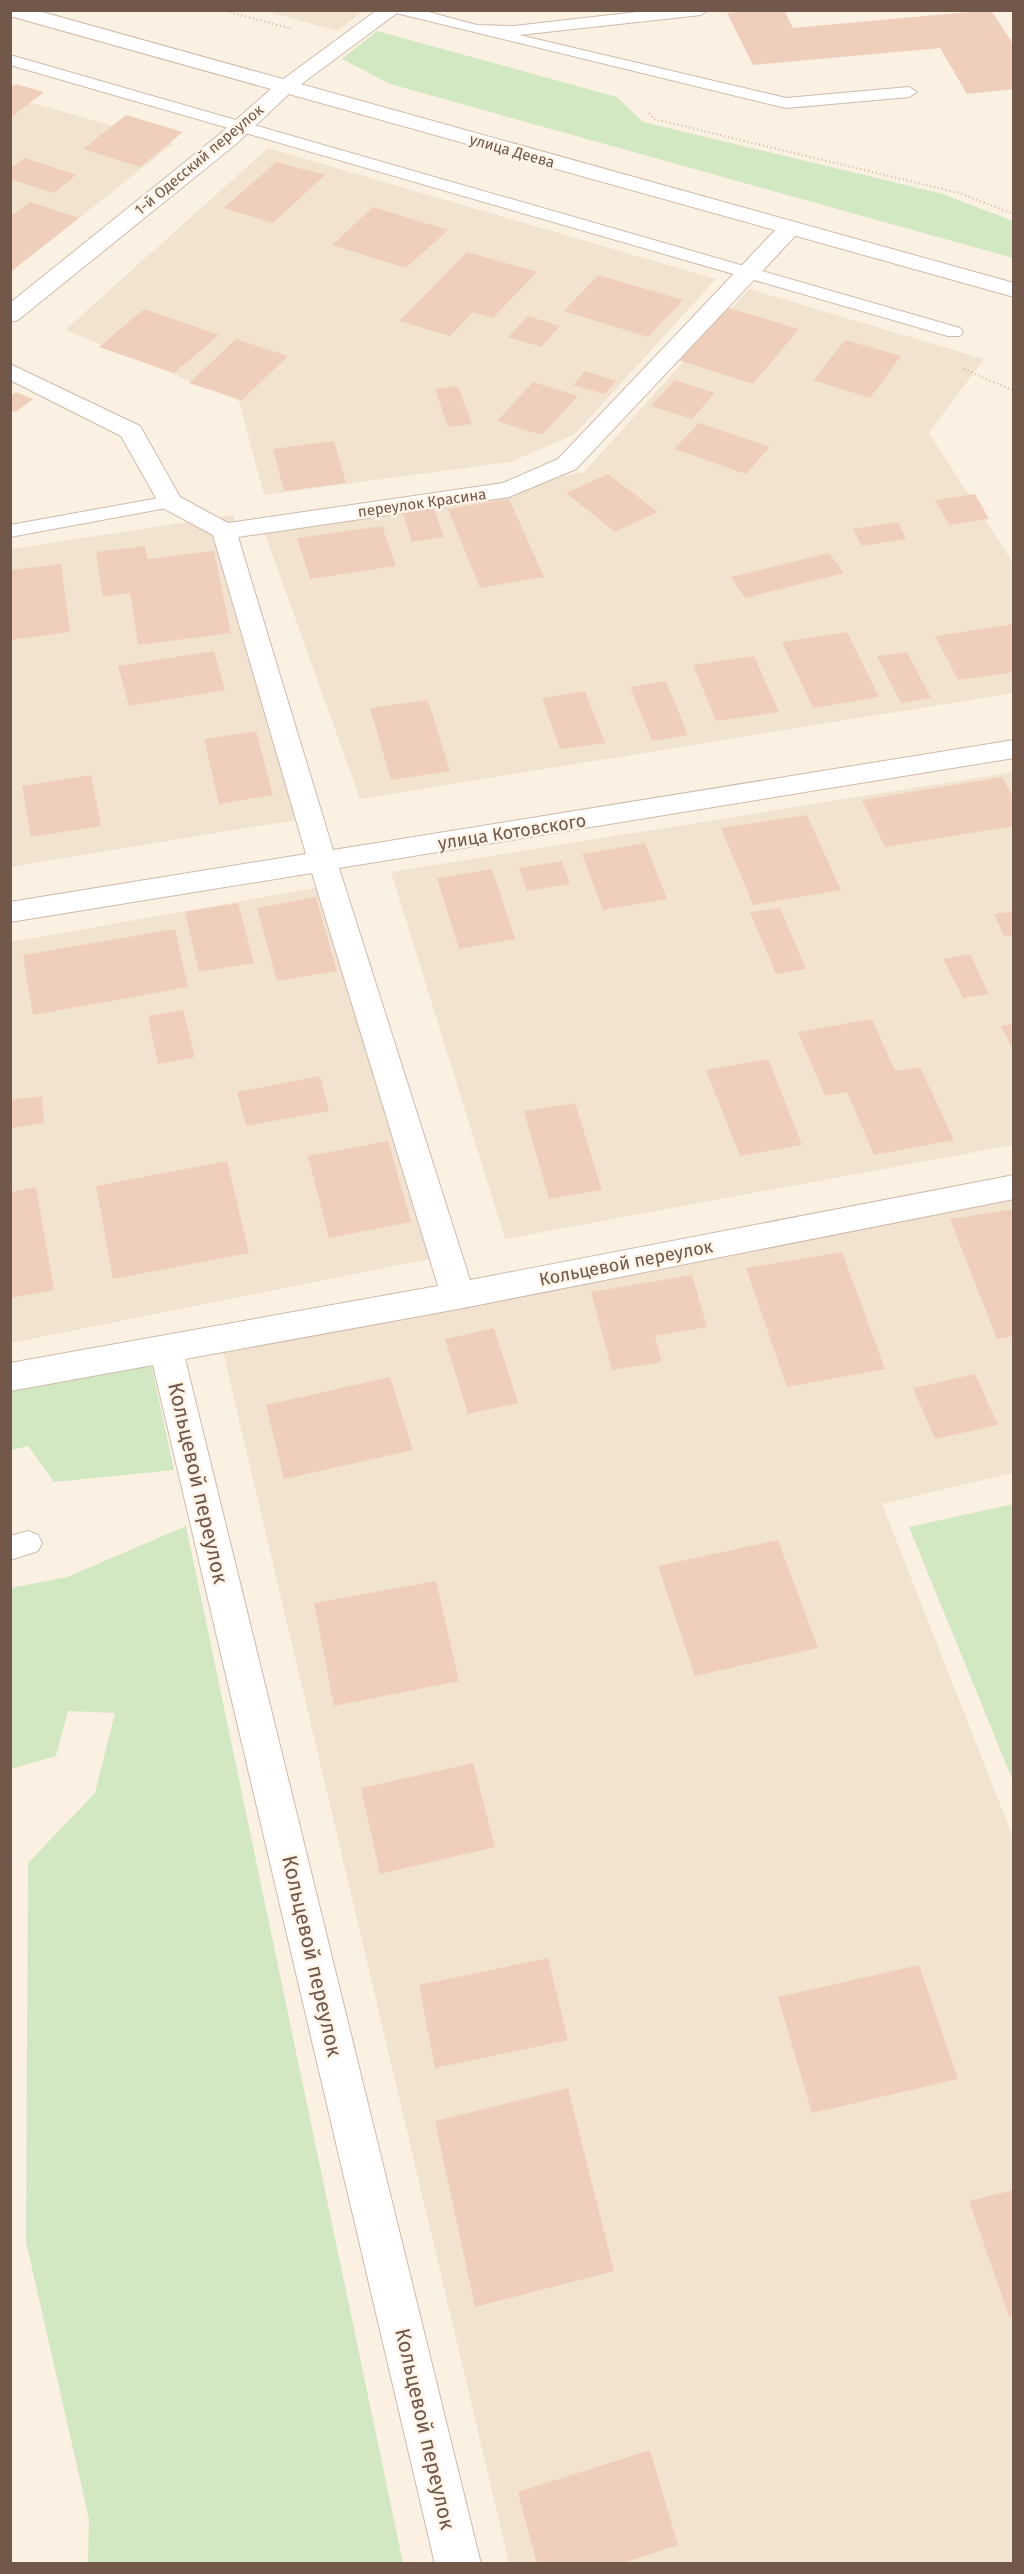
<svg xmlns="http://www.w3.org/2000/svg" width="1024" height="2574" viewBox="0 0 1024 2574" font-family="'Fira Sans',sans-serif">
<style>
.residential{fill:#f2e3d1}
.green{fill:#d2e8c2}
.building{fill:#efcfbb}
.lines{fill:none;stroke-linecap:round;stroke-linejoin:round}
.lane-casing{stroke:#cebbad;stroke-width:2}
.street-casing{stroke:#cebbad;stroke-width:2}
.secondary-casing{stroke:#d0baaa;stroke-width:2}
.path{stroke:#d4b39f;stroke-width:2;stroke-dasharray:1 3;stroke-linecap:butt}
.lane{fill:#fff;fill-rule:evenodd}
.street{fill:#fff;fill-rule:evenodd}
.secondary{fill:#fff;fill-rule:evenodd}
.labels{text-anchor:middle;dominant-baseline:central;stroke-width:5;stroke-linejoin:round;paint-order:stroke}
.far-street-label{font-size:15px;fill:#71584a;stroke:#fef5e8}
.street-label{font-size:18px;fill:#71584a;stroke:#fef5e8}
.near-street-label{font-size:21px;fill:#71584a;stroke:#fef5e8}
</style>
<rect width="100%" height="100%" fill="#fbf1e2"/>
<path class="residential" d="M265 11H363L338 31Z
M11 97 174 143 11 272Z
M268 148 716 279 574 435 510 462 264 495 239 401 65 330Z
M749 289 984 359 929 433 1013 563V693L360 799 265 534 584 472Z
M233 515 320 816 11 867V549Z
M1013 772V1145L505 1239 391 872Z
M343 883 449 1255 11 1343V942Z
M1013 1195V1473L882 1504 1013 1837V2563H509L222 1348Z"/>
<path class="green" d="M377 31 617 97 643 122 943 194 1013 221V258L390 84 342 59Z
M149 1354 174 1470 54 1482 28 1446 11 1450V1384Z
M1013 1504H1014L1013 1781 909 1527Z
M186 1526 403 2563H88L89 2519 26 2242 28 1863 95 1793 115 1713 68 1711 56 1756 11 1769V1588L67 1577Z"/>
<path class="building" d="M756 10H784L793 28 991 10 1014 46V89L967 94 940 48 753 65 727 13Z
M16 84 44 92 10 118V88Z
M126 115 183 132 140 167 83 149Z
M25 158 76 175 54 193 10 179V169Z
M276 162 325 175 273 223 224 208Z
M30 202 79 218 10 272V217Z
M373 207 448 230 406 268 332 245Z
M467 252 537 272 493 318 473 312 450 336 399 321Z
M598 275 683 300 648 337 564 311Z
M725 307 799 329 753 384 678 360Z
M144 309 219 335 174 373 99 347Z
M528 316 560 326 541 347 508 337Z
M236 339 288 356 242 400 189 383Z
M845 340 901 356 870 398 813 380Z
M585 371 616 381 604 394 573 385Z
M675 380 715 393 692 419 651 406Z
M533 382 578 396 542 435 497 421Z
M458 386 472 424 448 427 435 389Z
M16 392 33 399 16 412 10 410V396Z
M699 423 770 447 746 474 674 449Z
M334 441 346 483 284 491 273 449Z
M608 474 658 512 615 532 566 493Z
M975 494 989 519 949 525 935 500Z
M509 499 544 577 480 588 448 509Z
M434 509 444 537 412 542 403 514Z
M898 522 906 539 862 546 853 529Z
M382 526 396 566 310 579 297 538Z
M145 546 148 559 214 551 231 633 138 645 130 593 103 597 96 552Z
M829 553 844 573 745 598 731 577Z
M61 564 70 632 10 640V570Z
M1014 624V672L958 680 935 636Z
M847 632 879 697 813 708 782 642Z
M214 651 225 690 129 706 118 666Z
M907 652 931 698 901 703 877 656Z
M754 656 779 712 716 721 693 665Z
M666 681 688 735 652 741 630 687Z
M585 691 605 743 560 749 542 698Z
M428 700 450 771 391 780 370 708Z
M256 731 273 795 219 804 204 739Z
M91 775 101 826 31 837 22 786Z
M1002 777 1014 799V826L885 847 862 800Z
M807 815 841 890 753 905 721 828Z
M645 843 667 899 603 910 582 854Z
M562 861 570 884 527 891 519 868Z
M492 869 515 939 459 949 437 878Z
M316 897 337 971 277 981 257 908Z
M238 903 254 963 199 972 185 912Z
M780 908 806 969 776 974 750 912Z
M1014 911V935L1004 936 994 914Z
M175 929 188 987 33 1015 23 955Z
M970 954 989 994 963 998 943 959Z
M183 1010 195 1057 158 1064 148 1016Z
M872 1019 895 1071 920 1067 954 1140 874 1155 847 1092 825 1096 798 1032Z
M1014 1024V1052L1001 1026Z
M768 1059 802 1145 740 1156 706 1070Z
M320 1076 329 1111 246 1126 237 1092Z
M42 1096 44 1123 10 1128V1100Z
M575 1103 602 1190 549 1199 524 1111Z
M388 1141 411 1222 329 1238 308 1156Z
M227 1161 249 1253 113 1279 96 1186Z
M36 1187 54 1290 10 1298V1192Z
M1014 1209V1336L997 1339 950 1219Z
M842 1252 885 1369 787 1387 746 1268Z
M692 1275 707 1327 655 1336 662 1362 612 1370 591 1292Z
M494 1328 518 1403 468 1414 445 1339Z
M975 1374 998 1425 935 1439 913 1388Z
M390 1377 413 1450 284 1479 266 1405Z
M778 1540 818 1648 695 1676 658 1566Z
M436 1581 459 1681 334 1706 314 1603Z
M473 1763 495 1847 380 1874 361 1788Z
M548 1958 568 2040 435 2068 419 1985Z
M919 1965 958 2079 812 2113 778 1997Z
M568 2088 614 2271 475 2307 435 2121Z
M1014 2190V2315L1009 2316 969 2201Z
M650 2450 678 2545 620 2564H537L518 2492Z"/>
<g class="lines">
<defs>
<path id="lane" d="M394 10H421L477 25 514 26 655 10H708L701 15 519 35 786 98 909 87 917 92 909 97 786 108 396 13Z
M10 55 960 328 963 332 960 336H948L10 65Z
M170 496 177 498 180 502 177 506 10 537V525Z
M28 1531 38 1535 42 1543 38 1551 10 1560V1536Z"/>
<path id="street" d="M377 10H401L292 91 236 144 18 320 10 322V303L220 134 278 83Z
M790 221 798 223 801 228 798 233 576 469 509 497 238 537 333 850 1014 740V758L339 868 470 1280 1014 1175V1199L458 1309 185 1359 481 2564H435L153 1365 10 1391V1363L438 1286 312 873 10 922V902L306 854 213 535 161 507 121 436 10 380V364L140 426 180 497 228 523 503 483 558 459 782 223Z"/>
<path id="secondary" d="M10 10H35L1014 283V297L10 16Z"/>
</defs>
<use href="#lane" class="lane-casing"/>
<use href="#street" class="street-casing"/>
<use href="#secondary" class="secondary-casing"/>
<path class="path" d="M222 10 292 29
M649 113 654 119 959 193 1014 214
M964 369 1014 391"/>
<use href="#lane" class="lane"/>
<use href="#street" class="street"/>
<use href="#secondary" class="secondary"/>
</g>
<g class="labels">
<g class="far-street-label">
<text transform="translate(512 151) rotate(16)">улица Деева</text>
<text transform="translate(199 160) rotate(-40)">1-й Одесский переулок</text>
<text transform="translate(422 503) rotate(-8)">переулок Красина</text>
</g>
<g class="street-label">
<text transform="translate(512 832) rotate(-9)">улица Котовского</text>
<text transform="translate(626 1263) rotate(-11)">Кольцевой переулок</text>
</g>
<g class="near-street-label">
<text transform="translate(198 1483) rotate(77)">Кольцевой переулок</text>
<text transform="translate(312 1956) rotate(77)">Кольцевой переулок</text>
<text transform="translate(425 2429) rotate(77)">Кольцевой переулок</text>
</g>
</g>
<rect width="1024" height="2574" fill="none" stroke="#71584a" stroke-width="24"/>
</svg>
